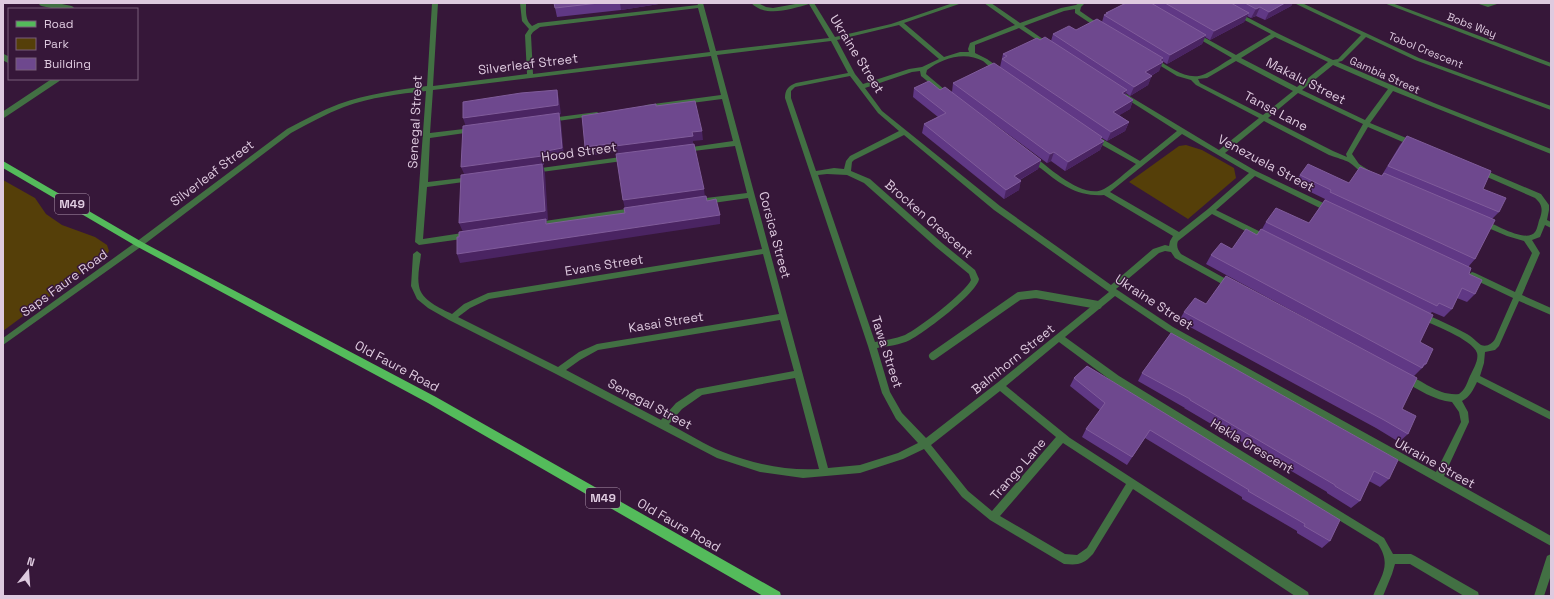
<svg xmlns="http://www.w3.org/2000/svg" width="1554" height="599" viewBox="0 0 1554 599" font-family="'Space Grotesk',sans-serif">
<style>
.green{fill:#553f09}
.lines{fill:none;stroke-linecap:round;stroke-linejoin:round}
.service-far1{stroke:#427043;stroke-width:6}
.service{stroke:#427043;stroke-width:8}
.minor{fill:#427043;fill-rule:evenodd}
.tertiary{fill:#427043;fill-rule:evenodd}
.primary{fill:#54bb5b;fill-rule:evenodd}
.wall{fill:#603885}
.shaded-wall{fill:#4a2462}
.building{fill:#6e488e;stroke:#805c9b}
.labels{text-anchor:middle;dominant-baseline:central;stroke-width:3;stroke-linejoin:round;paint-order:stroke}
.far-street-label{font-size:11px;fill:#decadf;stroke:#361739}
.shield{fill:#361739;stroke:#ac94ad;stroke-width:1}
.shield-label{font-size:12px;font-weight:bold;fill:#decadf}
.street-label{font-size:13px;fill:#decadf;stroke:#361739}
</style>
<rect width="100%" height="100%" fill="#361739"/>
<path class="green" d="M1186 145 1202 150 1234 168 1236 178 1188 219 1129 182 1179 146Z
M3 180 35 198 46 214 62 225 95 237 107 245 109 251 107 254 3 331Z"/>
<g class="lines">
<path class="service-far1" d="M42 3 71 9
M3 57 9 60
M3 115 57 79"/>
<path class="service" d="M933 356 1019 296 1036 294 1098 305"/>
<path class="minor" d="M432 3H438L433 86 527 74 525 35 529 29 522 21 520 3H526C526 12 525 20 532 26L538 23 698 5 697 3H703L716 51 829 38 809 4C791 9 766 18 751 3H758L766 7 773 8 801 3H814L835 37 891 24 953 3H962L904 23 944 57 960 52H969L968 49 970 43 1015 25 984 3H991L1020 23 1061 8 1076 5 1079 3H1085L1081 7 1080 11 1103 27V29H1099L1075 13V9L1064 11 1024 26 1050 44V46H1046L1019 28 975 45V53L987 59 1001 69V71C994 72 988 65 983 61 965 51 942 58 927 70L926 74 951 95V97H947L921 76 920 71 912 72 865 88 882 111 1000 206 1111 285 1153 249 1165 245 1169 246 1170 241 1173 236 1104 195C1079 197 1061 185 1043 170 1038 166 1032 163 1029 158L1030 156H1034C1049 168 1084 200 1104 189 1115 183 1126 172 1136 164L1093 140V136H1097L1140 161 1177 131 1114 91 1113 90 1116 88 1219 150 1259 118 1196 85 1191 80 1177 76 1151 60 1152 59H1156C1170 67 1188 82 1205 74 1214 70 1223 63 1232 58L1194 36V34H1198L1236 55 1271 34 1235 15V13H1239L1277 33 1333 60 1338 59 1361 35 1294 3H1302L1419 58 1551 106V110L1415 60 1366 37 1342 61 1338 62 1434 103 1551 149V154L1393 91 1370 123 1416 142 1417 144 1414 146H1412L1368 127 1352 154 1359 164 1370 171 1372 173 1370 175H1368C1359 172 1357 168 1350 163 1348 161 1332 156 1329 155L1264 121 1225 153 1256 171 1334 208 1335 210 1334 212H1328L1255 176 1216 210 1271 237 1272 239 1271 241H1265L1212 214 1178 241C1176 246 1178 250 1181 254L1235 284 1236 286 1235 288H1229L1175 258 1171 252 1165 251 1159 253 1116 289 1173 327 1436 472 1461 422 1459 412 1452 402C1434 400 1419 390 1403 381L1402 378 1403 375 1406 374C1424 381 1438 396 1459 394 1465 390 1467 383 1470 376 1473 370 1479 360 1477 353 1472 339 1431 324 1418 318L1417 316 1418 314 1421 313C1436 318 1452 326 1467 334 1471 336 1478 343 1481 345 1487 347 1492 344 1495 339L1513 298 1469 277 1468 275 1472 272 1475 273 1515 292 1532 253 1524 241 1507 236 1479 224 1478 222 1482 219C1493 223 1526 244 1535 232 1538 228 1538 222 1540 218 1543 209 1542 204 1535 198L1478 173 1476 171 1478 169H1482L1541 194 1549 205V210L1547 220 1551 222V228L1545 225 1540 237 1532 240 1540 253 1522 295 1551 308V315L1519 301 1499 346 1495 350 1485 352 1484 363 1480 376 1551 412V420L1477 382C1473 390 1470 397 1462 401L1468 412 1469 422 1444 476 1551 536V546L1167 331 1115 296 1065 337 1119 376 1384 538 1393 554H1411L1415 556 1478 592 1479 596H1464L1410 564H1395L1392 574 1383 596H1373C1381 576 1392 565 1378 544L1113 382 1059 342 1006 386 1070 438 1308 592 1309 596H1295L1133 489 1093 554C1083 565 1078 565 1064 564L990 520 962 497 924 449 903 459 860 473 803 478 760 472 717 458 556 374 449 320 428 308 417 299 411 286 413 254 417 251 421 254C420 264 417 276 419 286 421 300 440 308 452 314L464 304 488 293 762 249 748 198 706 204 702 201 706 198 747 193 735 146 685 152 682 150 685 148 733 141 722 99 646 109 643 107 646 105 721 95 711 56 433 90 430 133 472 128 475 130 472 132 430 138 428 182 471 177 475 179 471 181 427 187 423 239 469 232 473 235 469 238 419 245 415 242 426 91C399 94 371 97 344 107 326 114 309 123 291 133L142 246 3 345V338L136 242 287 129C304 120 321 111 339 104 367 94 398 90 427 86ZM698 8 710 52 533 74 531 35 533 32 540 27ZM899 25 939 59 922 67 909 69 863 84 855 74 837 40ZM1275 37 1328 62 1297 87 1241 58ZM831 41 848 73 796 83C788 86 785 90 785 98L868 346 882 393 896 419 918 443 898 453 860 465 828 468 717 55ZM1236 61 1293 91 1263 115 1200 83 1198 79 1207 78ZM1333 65 1388 89 1365 120 1302 90ZM850 76 878 113 899 131 850 156 846 161 844 169 834 168 816 171 791 98V91L795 87ZM1298 93 1363 124 1346 154 1347 157 1333 151 1268 118ZM1182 134 1249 173 1208 209 1179 232 1110 192ZM904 135 994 210 1109 292 997 383 926 438 902 413 890 392 877 348C888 346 900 345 910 340 924 333 977 293 979 279L975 270 942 243 870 179 851 171 852 162 854 160ZM827 174 847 175 864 183 936 247 969 274 971 280C965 293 919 328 905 335 895 339 885 340 875 342L818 175ZM763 254 779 314 597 344 579 352 558 367 458 317 470 308 489 299ZM780 320 794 371 697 389 676 403 661 420 566 370 580 360 598 350ZM795 378 819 469C787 471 754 464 723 452 705 445 687 433 669 424L682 409 702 395ZM1000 391 1056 437 992 511 968 491 931 445ZM1063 443 1126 484 1087 548 1077 555 1065 554 1000 516Z
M1476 3H1500L1488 7Z
M597 112 600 114 599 115 551 122 548 120 551 118Z
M628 156H630L631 158 630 160 534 173 530 171 534 169Z
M633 208 636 209 637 211 636 213 538 228 534 225 538 222Z
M1551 554V575L1544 596H1534L1546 559 1547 556Z"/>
<path class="tertiary" d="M1384 3H1392L1551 63V67Z"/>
<path class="primary" d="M3 161 142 242 436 397 780 592 781 596H763L428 403 136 246 3 168Z"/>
</g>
<path class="wall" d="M554 3H665L621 10 557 17Z
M1126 3H1293L1291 6 1265 20 1256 16 1251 18 1247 16 1244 22 1210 40 1205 37 1202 44 1167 64 1162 61 1159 71 1151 76 1148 85 1130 96 1126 93 1125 95 1133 100 1130 109 1119 115 1129 122 1125 131 1107 141 1102 138 1101 140 1104 141 1100 150 1065 171 1051 161 1047 163 982 115 1041 160 1038 169 1020 180 1019 190 1004 199 922 133 924 124 938 117 913 97 914 88 940 90 952 92 953 83 1000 67 1003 54 1040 40 1051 41 1053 34 1076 30 1102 22 1104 15H1106V13Z
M1407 136 1483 189 1499 212 1492 219 1475 259 1469 266V274L1475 294 1467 302 1457 298 1452 309 1444 317 1432 312 1430 314 1420 342 1426 364 1414 376 1402 409 1408 434 1399 442 1376 428 1179 321 1184 312 1206 304 1373 355 1206 264 1211 255 1232 249 1257 235 1262 229 1266 222 1309 223 1325 199 1294 184 1300 175 1349 183 1382 176V175L1400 145Z
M1171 333 1389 479 1380 487 1369 481 1360 501 1351 508 1327 493V492L1184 408H1185L1138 381 1142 373Z
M1087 366 1330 541 1322 548 1297 533V531L1242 499V497L1145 438 1127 465 1082 437 1086 429 1100 410 1070 386 1074 378Z"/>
<path class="shaded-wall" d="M620 3H665L621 10Z
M1285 3H1293L1291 6 1265 20 1269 12Z
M1260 7 1256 16 1251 18 1256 9Z
M1249 13 1244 22 1210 40 1214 31Z
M1206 35 1202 44 1167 64 1170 55Z
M1163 58 1162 63 1163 62 1159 71 1141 81 1145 72 1160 60Z
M1152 76 1148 85 1130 96 1134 87Z
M557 90 559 99 561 114 559 115 561 122 564 157 544 161V165H543L545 173 548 220H546L548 228 463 232 459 223 465 176 461 167 466 127 463 118Z
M1127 90 1124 99 1122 93Z
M1133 100 1130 109 1110 121 1113 112Z
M1129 122 1125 131 1107 141 1111 132Z
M702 131 703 140 693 141V145L617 155 616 152 587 156 585 147Z
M1102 137 1100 143 1104 141 1100 150 1065 171 1068 162Z
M1054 152 1051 161 1047 163 1050 154Z
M1041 160 1038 169 1012 184 1014 176Z
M1021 181 1019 190 1004 199 1006 190Z
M704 189 705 197 625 209 623 200Z
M720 215V224L460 263 457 254Z"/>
<path class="building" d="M554 3H599L555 8Z
M1126 3H1151L1206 35 1170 55 1104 15 1108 13H1106Z
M1165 3H1231L1249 13 1214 31Z
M1245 3H1285L1269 12 1260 7 1256 9Z
M1097 19 1163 58 1160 60 1163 62 1145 72 1152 76 1134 87 1053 34 1069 26 1076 30Z
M1045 37 1127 90 1122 93 1133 100 1113 112 1129 122 1111 132 1002 59 1007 56 1003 54 1037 38 1040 40Z
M994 63 1102 137 1100 139 1104 141 1068 162 1054 152 1050 154 953 83Z
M929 81 940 90 945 87 1041 160 1014 176 1021 181 1006 190 924 124 946 113 914 88Z
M557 90 558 105 463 118V102L521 93Z
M695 101 702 131 692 132 693 136 615 146V143L585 147 582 116 656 104V106Z
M559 113 562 148 542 152V156L461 167 463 126Z
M1407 136 1491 171 1483 189 1506 198 1499 212 1388 166Z
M694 144 704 189 623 200 616 154Z
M542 164 545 211 459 223 461 175Z
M1308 164 1349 183 1360 167 1382 176 1384 173 1495 220 1475 259 1330 192 1331 190 1300 175Z
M706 196 707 201 716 199 720 215 457 254V237H459V232L546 219V224L588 218 625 213 624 208Z
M1325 200 1471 268 1469 274 1482 280 1475 294 1462 288 1452 309 1439 303 1437 306 1266 222 1276 208 1309 223Z
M1246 229 1257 235 1261 229 1433 315 1420 342 1433 349 1426 364H1424L1422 368 1211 255 1221 243 1232 249Z
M1226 276 1417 378 1402 409 1416 416 1408 434 1384 420 1184 312 1195 298 1206 304Z
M1171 333 1398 460 1389 479 1374 471 1360 501 1335 486V485L1190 400V399L1142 373Z
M1087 366 1340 520 1330 541 1304 526 1305 524 1248 491 1249 490 1150 430 1132 457 1086 429 1105 403 1074 378Z"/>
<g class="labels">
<g class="far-street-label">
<text transform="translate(1472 25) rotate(21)">Bobs Way</text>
<text transform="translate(1426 50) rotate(22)">Tobol Crescent</text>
<text transform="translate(1385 75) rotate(24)">Gambia Street</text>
</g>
<g class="shield">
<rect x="55" y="194" width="34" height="20" rx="3"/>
<rect x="586" y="488" width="34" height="20" rx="3"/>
</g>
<g class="shield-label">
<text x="72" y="204">M49</text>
<text x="603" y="498">M49</text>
</g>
<g class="street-label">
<text transform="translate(857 54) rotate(58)">Ukraine Street</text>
<text transform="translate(528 64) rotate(-7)">Silverleaf Street</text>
<text transform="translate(1306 81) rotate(27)">Makalu Street</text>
<text transform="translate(1276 111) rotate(28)">Tansa Lane</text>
<text transform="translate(415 122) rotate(-87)">Senegal Street</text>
<text transform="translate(579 152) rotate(-8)">Hood Street</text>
<text transform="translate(1266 163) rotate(28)">Venezuela Street</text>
<text transform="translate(212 173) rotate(-37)">Silverleaf Street</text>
<text transform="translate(929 219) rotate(41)">Brocken Crescent</text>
<text transform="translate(775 235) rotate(75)">Corsica Street</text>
<text transform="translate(604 265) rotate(-9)">Evans Street</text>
<text transform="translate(64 283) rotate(-36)">Saps Faure Road</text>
<text transform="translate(1154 302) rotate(33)">Ukraine Street</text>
<text transform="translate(666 322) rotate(-9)">Kasai Street</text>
<text transform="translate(887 352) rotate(72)">Tawa Street</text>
<text transform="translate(1013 359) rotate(-39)">Balmhorn Street</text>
<text transform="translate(397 366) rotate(28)">Old Faure Road</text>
<text transform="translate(650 404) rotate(28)">Senegal Street</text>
<text transform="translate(1252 446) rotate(31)">Hekla Crescent</text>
<text transform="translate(1435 463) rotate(29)">Ukraine Street</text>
<text transform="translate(1018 469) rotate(-49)">Trango Lane</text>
<text transform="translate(679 525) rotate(30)">Old Faure Road</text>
</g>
</g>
<rect width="1554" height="599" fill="none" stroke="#decadf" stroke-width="8"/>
<rect x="8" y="8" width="130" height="72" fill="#361739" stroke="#795f7b"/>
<rect x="16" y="21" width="20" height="6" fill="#54bb5b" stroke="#795f7b"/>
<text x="44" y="28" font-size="12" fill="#decadf">Road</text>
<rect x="16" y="38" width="20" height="12" fill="#553f09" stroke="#795f7b"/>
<text x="44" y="48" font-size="12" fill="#decadf">Park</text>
<rect x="16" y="58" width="20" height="12" fill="#6e488e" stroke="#795f7b"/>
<text x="44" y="68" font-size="12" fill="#decadf">Building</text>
<g transform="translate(28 571) rotate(17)" stroke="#361739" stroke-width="3" paint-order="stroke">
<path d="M0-3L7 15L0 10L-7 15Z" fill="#decadf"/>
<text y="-6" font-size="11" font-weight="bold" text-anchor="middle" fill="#decadf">N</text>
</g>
</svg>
